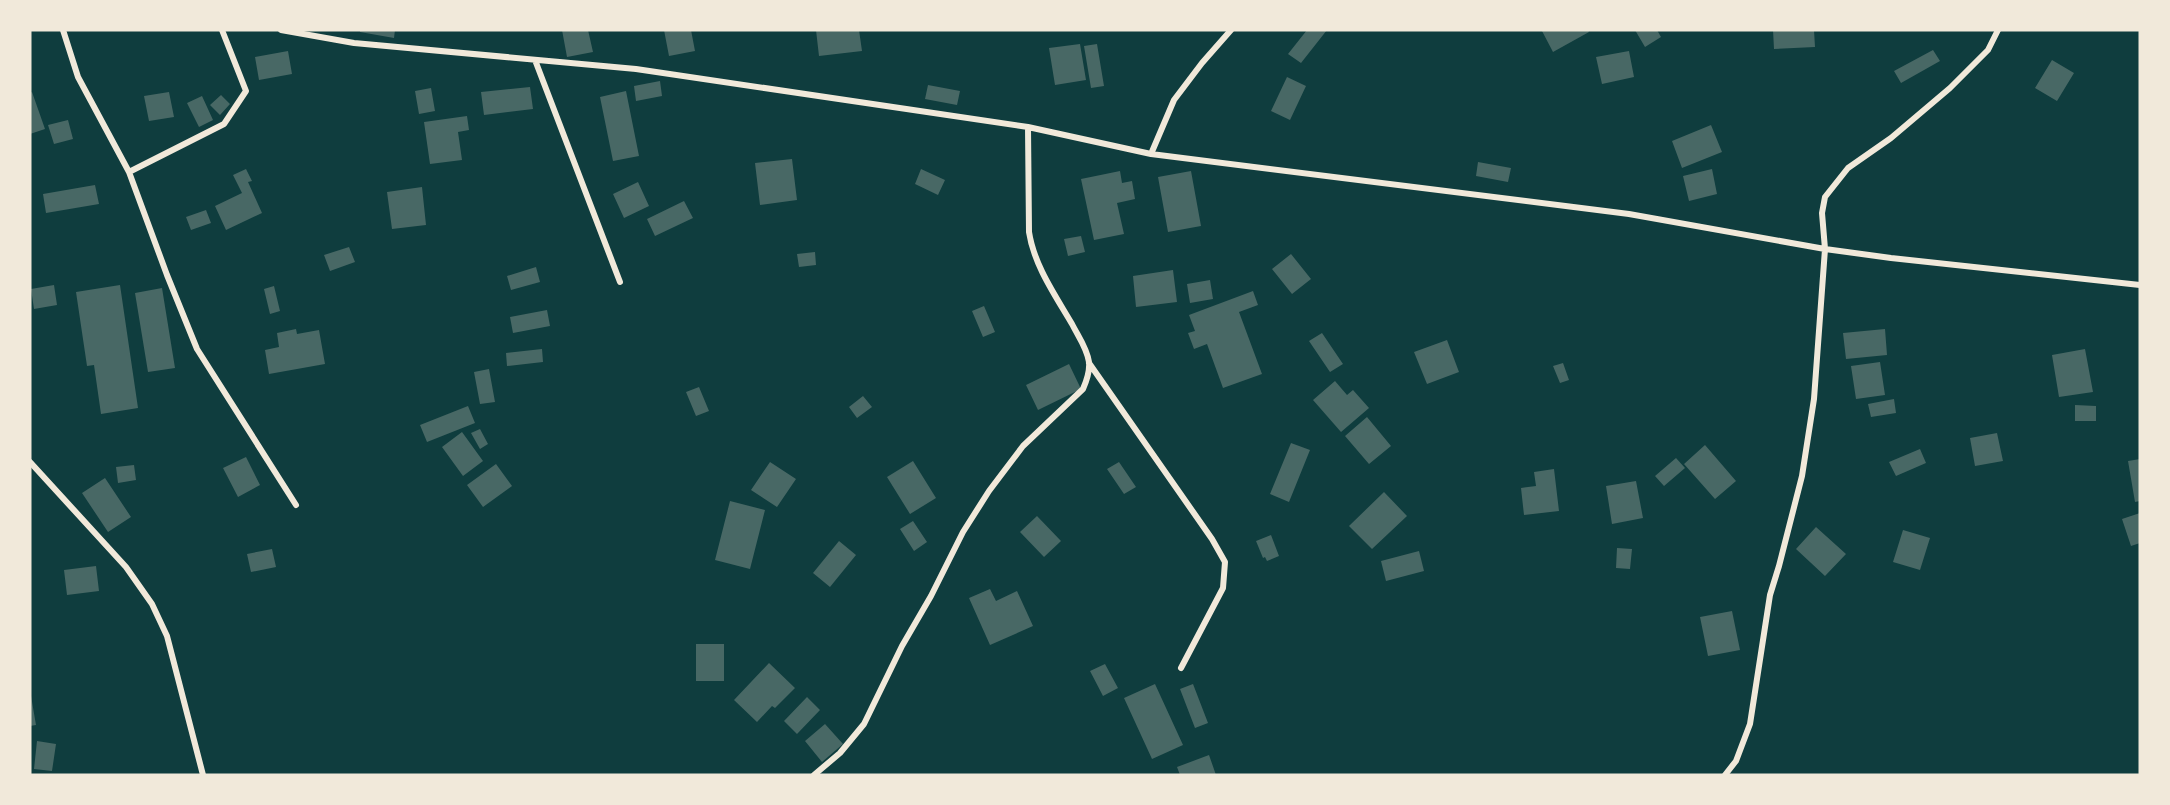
<svg xmlns="http://www.w3.org/2000/svg" width="2170" height="805" viewBox="0 0 2170 805" font-family="Ubuntu,sans-serif">
<style>
.building{fill:#486865}
.lines{fill:none;stroke-linecap:round;stroke-linejoin:round}
.minor{stroke:#f1e9da;stroke-width:6}
</style>
<rect width="100%" height="100%" fill="#0f3d3e"/>
<path class="building" d="M360 30H395L394 38 360 32Z
M562 30H588L593 52 567 57Z
M664 30H691L695 51 669 56Z
M816 30H859L862 51 819 56Z
M1307 30H1327L1301 63 1288 54Z
M1588 30 1589 32 1553 52 1542 31Z
M1635 30H1657L1661 37 1645 47Z
M1773 30H1814L1815 47 1774 49Z
M1080 44 1086 80 1055 85 1049 48Z
M1097 44 1104 86 1091 88 1084 46Z
M1933 50 1940 61 1901 83 1894 71Z
M288 51 292 74 259 80 255 57Z
M1629 51 1634 77 1602 84 1596 57Z
M2052 60 2074 73 2057 101 2035 88Z
M1287 77 1306 86 1290 120 1271 111Z
M660 81 662 96 636 101 634 86Z
M928 85 960 91 957 105 925 99Z
M530 87 533 109 484 115 481 92Z
M431 88 435 111 419 114 415 91Z
M626 91 639 156 613 161 600 97Z
M32 92 45 129 30 134V93Z
M169 92 174 117 149 121 144 96Z
M221 95 230 104 220 115 210 105Z
M202 96 213 120 199 127 187 103Z
M467 116 469 130 458 132 462 160 430 164 424 122Z
M68 120 73 139 54 144 48 125Z
M1711 125 1722 152 1682 168 1672 141Z
M792 159 797 200 760 205 755 163Z
M1478 162 1511 168 1508 182 1476 176Z
M246 169 252 181 248 182 262 213 226 230 215 206 242 193 233 175Z
M921 169 945 180 938 195 915 184Z
M1712 169 1717 194 1689 201 1683 176Z
M1120 171 1122 183 1132 181 1135 199 1117 203 1124 234 1094 240 1081 179Z
M1191 171 1201 226 1168 232 1158 177Z
M638 182 649 206 624 218 613 194Z
M95 185 99 204 46 213 43 194Z
M422 187 426 225 392 229 387 192Z
M684 201 693 218 655 236 647 219Z
M206 210 211 223 191 230 186 217Z
M1081 236 1085 252 1068 256 1064 239Z
M349 247 355 262 330 271 324 255Z
M815 252 816 265 799 267 797 254Z
M1291 254 1311 279 1292 294 1272 269Z
M536 267 540 282 511 290 507 276Z
M1173 270 1177 302 1136 307 1133 276Z
M1210 280 1213 299 1190 303 1187 284Z
M54 285 57 305 34 309 31 289Z
M120 285 138 408 101 414 94 365 87 366 76 292Z
M274 286 280 311 270 314 264 289Z
M162 288 175 368 148 372 135 293Z
M1253 291 1258 305 1239 312 1262 374 1223 388 1207 344 1194 349 1188 333 1195 331 1189 315Z
M984 306 995 332 983 337 972 311Z
M547 310 550 326 513 333 510 317Z
M296 329 297 334 319 330 325 364 269 374 265 350 279 347 277 333Z
M1885 329 1887 355 1846 359 1843 333Z
M1322 333 1343 364 1330 372 1309 341Z
M1447 340 1459 372 1427 384 1414 352Z
M542 349 543 362 507 366 506 353Z
M2085 349 2093 392 2059 397 2052 355Z
M1880 362 1885 395 1856 399 1851 366Z
M1563 363 1569 380 1560 383 1553 366Z
M1069 364 1081 389 1038 410 1026 385Z
M489 369 495 402 480 404 474 372Z
M1335 381 1347 395 1353 390 1369 408 1341 432 1313 400Z
M699 387 709 411 696 416 686 392Z
M863 396 872 407 857 418 849 407Z
M1894 399 1896 413 1871 417 1868 404Z
M2075 405 2096 406V421H2075Z
M468 406 475 423 427 442 420 425Z
M1367 417 1391 446 1369 464 1345 436Z
M480 429 488 444 480 449 471 433Z
M462 432 483 461 463 476 442 447Z
M1997 433 2003 461 1975 466 1970 438Z
M1291 443 1310 450 1289 502 1270 494Z
M1705 445 1736 481 1715 499 1684 464Z
M1920 449 1926 463 1896 476 1889 462Z
M246 457 260 485 238 497 223 468Z
M1676 458 1685 468 1664 486 1655 476Z
M2140 459V501L2135 502 2128 461Z
M913 461 936 498 910 514 887 477Z
M770 462 796 479 777 507 751 490Z
M1119 462 1136 487 1124 494 1107 469Z
M496 464 512 486 483 507 467 485Z
M134 465 136 480 118 483 116 467Z
M1554 469 1559 511 1524 515 1521 488 1536 486 1534 472Z
M105 478 131 517 108 532 82 493Z
M1636 481 1643 518 1612 524 1606 486Z
M1384 492 1407 516 1372 549 1349 526Z
M730 501 765 510 750 569 715 560Z
M2140 513V543L2131 546 2122 519Z
M1037 516 1061 541 1044 557 1020 532Z
M913 521 927 542 914 551 900 529Z
M1816 527 1846 554 1825 576 1796 549Z
M1903 530 1930 538 1920 570 1893 562Z
M1271 535 1279 556 1267 561 1265 557 1263 558 1256 541Z
M839 541 856 555 830 587 813 573Z
M1617 548 1632 549 1630 569 1616 568Z
M272 549 276 567 251 572 247 554Z
M1419 551 1424 571 1386 581 1381 561Z
M96 566 99 591 67 595 64 570Z
M990 589 996 601 1017 591 1033 626 990 645 969 598Z
M1732 611 1740 650 1708 656 1700 617Z
M696 644H724V681H696Z
M769 663 795 688 775 708 772 706 757 722 734 700Z
M1105 664 1118 688 1103 696 1090 671Z
M1155 684 1183 745 1152 759 1124 698Z
M1193 684 1208 723 1195 728 1180 689Z
M30 690 36 725 30 726Z
M807 697 820 710 797 734 784 721Z
M825 724 843 744 822 762 805 741Z
M37 741 56 744 52 771 34 769Z
M1209 755 1216 775H1180L1177 767Z"/>
<g class="lines">
<path class="minor" d="M63 30 78 77 129 172 167 275 197 349 296 505
M281 30 354 43 636 69 1028 127 1151 154 1629 214 1825 249 1891 258 2140 285
M535 60 620 282
M1151 154 1174 100 1202 63 1231 30
M129 172 224 124 246 91 222 30
M1089 363 1212 539 1225 562 1223 588 1181 668
M30 462 126 567 152 604 167 636 203 775
M814 775 840 753 864 724 902 646 931 596 963 532 989 491 1023 446 1083 389C1087 380 1090 372 1089 362 1087 348 1078 336 1072 324 1055 295 1034 265 1029 232L1028 127
M1725 775 1736 761 1750 724 1770 595 1779 566 1802 476 1814 399 1825 249 1822 213 1825 197 1848 168 1891 138 1950 88 1988 50 1998 30"/>
</g>
<rect width="2170" height="805" fill="none" stroke="#f1e9da" stroke-width="63"/>
</svg>
